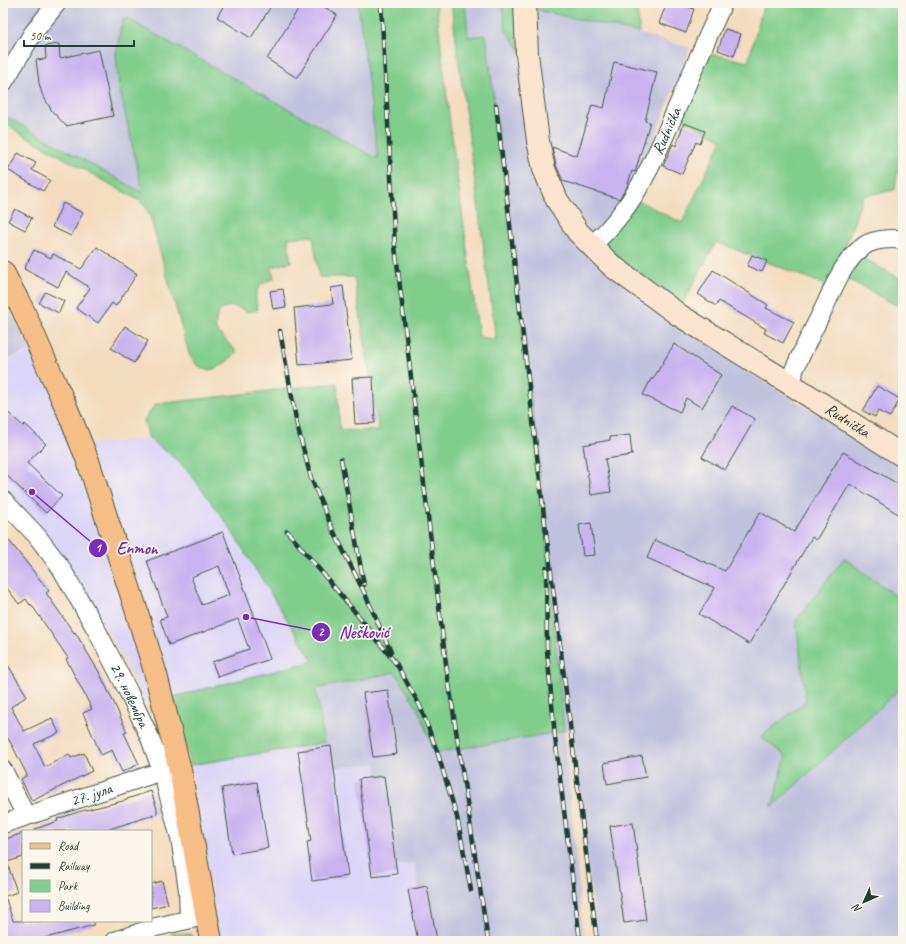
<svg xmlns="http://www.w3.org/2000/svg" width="906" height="944" viewBox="0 0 906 944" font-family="Caveat,sans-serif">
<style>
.built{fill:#dbd6f7}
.industrial{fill:#c1c2dd}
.green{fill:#81ce8c;stroke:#508660}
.building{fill:#c8b2f0;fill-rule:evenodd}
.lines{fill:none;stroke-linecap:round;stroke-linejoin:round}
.street-casing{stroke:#3f5549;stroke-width:20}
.secondary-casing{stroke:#3f5549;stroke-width:24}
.primary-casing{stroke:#3f5549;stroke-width:24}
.street{stroke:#fff;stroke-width:18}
.secondary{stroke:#fce5cf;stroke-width:22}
.primary{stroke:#f7be87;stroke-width:22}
.rail-casing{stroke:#1f3d34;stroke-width:4.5}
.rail{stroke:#fbf7ec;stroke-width:3;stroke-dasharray:9;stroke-linecap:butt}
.labels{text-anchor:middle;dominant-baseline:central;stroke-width:3.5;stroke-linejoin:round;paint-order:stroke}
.street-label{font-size:16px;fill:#1f3d34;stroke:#fbf7ec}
.leader{fill:none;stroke:#7b2cbf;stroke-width:1.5}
.callout-dot{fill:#7b2cbf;stroke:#fbf7ec;stroke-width:1.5}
.mark-label{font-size:12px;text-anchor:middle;font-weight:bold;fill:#fff}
.callout-label{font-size:17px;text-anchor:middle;font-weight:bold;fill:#7b2cbf;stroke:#fbf7ec;stroke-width:3.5;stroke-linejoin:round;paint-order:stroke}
</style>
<rect width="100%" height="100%" fill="#fbf7ec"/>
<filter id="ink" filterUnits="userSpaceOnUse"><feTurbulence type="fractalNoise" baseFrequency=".025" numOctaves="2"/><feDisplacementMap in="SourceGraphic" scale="8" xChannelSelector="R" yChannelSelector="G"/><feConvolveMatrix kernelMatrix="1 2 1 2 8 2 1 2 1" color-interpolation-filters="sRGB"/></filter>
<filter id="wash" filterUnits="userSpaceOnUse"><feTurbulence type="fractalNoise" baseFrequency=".012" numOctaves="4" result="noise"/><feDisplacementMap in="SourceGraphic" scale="16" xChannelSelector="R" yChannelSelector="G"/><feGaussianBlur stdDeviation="0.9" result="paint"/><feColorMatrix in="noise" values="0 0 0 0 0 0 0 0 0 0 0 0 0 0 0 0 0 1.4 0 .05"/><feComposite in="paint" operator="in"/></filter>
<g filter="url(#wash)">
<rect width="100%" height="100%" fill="#f3ddbe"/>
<path class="built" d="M45 344 88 444 149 439 172 456 189 472 226 522 376 764 386 868 414 863 430 941H220L191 765 173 697 145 703 116 645 70 568 49 537 19 502 3 486V360Z"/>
<path class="industrial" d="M3 3H358L378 159 124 17 116 54 119 86 143 194 3 115Z
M465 3H502L507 30 522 53 541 182 683 326 749 372 903 467V601L844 558 796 621 806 701 786 756 773 806 903 686V941H597L572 728 564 731 584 941H430L414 863 386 868 376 764 328 768 316 689 395 672 417 707 435 753 564 731 485 35 468 37Z
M533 9 634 32 690 48 631 197 594 238 569 203 552 166 543 130Z
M3 295 30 350 3 360Z"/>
<path class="green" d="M358 3H436L450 123 479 337 496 339 451 3H465L468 37 486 35 537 447 564 731 435 753 417 707 395 672 316 689 324 743 191 765 173 697 313 661 226 522 189 472 172 456 149 439 144 420 156 404 337 383 340 430 379 431 354 277H319L313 236 288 238 291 262 272 267 274 279C267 280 258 285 256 293 255 298 257 305 258 310L246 312C236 303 219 304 216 320 215 323 216 327 216 330L237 352C220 369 204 381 189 354L150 216 146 207 138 200 18 132 3 120V115L143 193 119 86 116 54 121 27 124 17 378 159Z
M502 3H518L522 53 506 30Z
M533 3H636L640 33 533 9Z
M764 3H903V153L898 166 895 190 863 196 836 273 828 286 716 242 681 307 594 238 631 197 682 223 722 140 679 117 707 53 748 62Z
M861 257 903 280V309L846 278Z
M844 558 903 601V686L772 807 786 756 761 737 806 701 796 621Z
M173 933 190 934 197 941H166V939Z"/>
<g id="blocks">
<path class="building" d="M225 3H273L251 38 217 17Z
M302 3H318L337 15 297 78 267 59Z
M667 3H678L694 9 686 33 659 23Z
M725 29 741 34 734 56 718 50Z
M59 44 60 58 99 50 113 116 66 126 52 111 42 94 39 83 36 60 46 59 45 46Z
M614 62 657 72 645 121 650 122 635 172 632 171 627 187 619 199 563 181 556 165 552 147 577 156 592 105 604 108Z
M684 123 705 131 700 144 696 142 682 174 663 166 673 144 676 146Z
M18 153 36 163 32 170 50 180 43 191 8 170Z
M63 203 83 213 71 236 52 227Z
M15 209 32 218 25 230 8 221Z
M97 247 137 274 116 306 112 303 98 323 76 308 90 288 66 272 58 287 24 269 34 250 51 258 53 254 81 269Z
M752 255 767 261 762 272 747 266Z
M713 270 768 305 766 308 794 322 783 343 764 333 766 329 719 301 716 306 698 294Z
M343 286 352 360 299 365 294 308 333 304 331 288Z
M283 289 286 307 273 309 270 291Z
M45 292 64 301 59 313 39 303Z
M125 326 148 341 134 363 111 348Z
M674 344 721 375 702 408 686 398 680 412 643 395 651 379H653Z
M373 377 375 423 355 424 352 378Z
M877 386 900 399 890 417 878 411 875 417 863 411Z
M732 406 755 419 725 470 702 457Z
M3 408 23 426 25 424 46 444 27 463 62 496 46 513 3 472Z
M630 435 632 455 605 459 611 492 591 495 583 445 610 440V437Z
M843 452 903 487V517L850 484 816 540 812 537 749 644 699 614 715 588 647 558 655 540 725 571 760 512 794 532Z
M591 523 595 555 583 556 579 525Z
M223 532 242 582 270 659 218 677 212 662 249 649 238 619 169 645 160 619 167 617 147 561ZM219 566 229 595 202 605 191 577Z
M3 533 49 591 46 593 74 633 75 632 99 672 115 705 127 732 124 733 139 764 122 772 112 750 101 755 83 713 92 709 66 659 68 658 31 604 30 605 26 599 19 604 3 583Z
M3 657 27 696 11 707 24 731 52 718 59 733 34 744 45 767 69 754 71 758 84 753 92 771 32 801 21 779 27 775 13 747 3 730Z
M388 690 397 754 373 757 363 693Z
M331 746 348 876 312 881 307 842 311 841 298 751Z
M642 756 646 777 607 784 604 763Z
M384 776 397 874 372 877 359 779Z
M257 782 268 848 232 854 222 788Z
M151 791 157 809V814L103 831H35V829L58 821 57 819 78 812 127 800V799Z
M633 823 646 920 624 923 610 826Z
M23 833V857L7 862 17 892 3 897V840Z
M162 881 168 904 151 908V884Z
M427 886 437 941H418L408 890Z
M3 899H6L13 921H94V925L34 941H3Z"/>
</g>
</g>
<g filter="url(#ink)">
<use href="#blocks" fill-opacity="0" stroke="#3f5549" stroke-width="1"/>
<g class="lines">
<defs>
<g id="street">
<path d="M3 83 33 33 57 3"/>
<path id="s1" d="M591 246C636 207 656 156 679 103 693 69 708 36 723 3"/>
<path d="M792 385 794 370 800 357C807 342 815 326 823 310 834 287 843 261 864 246 873 239 892 238 903 240"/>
<path id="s2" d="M3 500 37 536 61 568 96 629 128 691 150 738 162 771 180 838 188 890 189 919"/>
<path d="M3 770 26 816"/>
<path id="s3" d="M3 824 162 771 173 770"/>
<path d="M115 941 156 927 200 917"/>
</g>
<g id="secondary">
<path id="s4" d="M525 3 527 54 538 141 544 169 557 200 578 232 612 266 679 315 792 385 903 456"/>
</g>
<path id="primary" d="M3 272 23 310 47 365 67 409 88 461 136 609 156 675 180 770 211 941"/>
</defs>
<use href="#street" class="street-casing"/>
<use href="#secondary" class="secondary-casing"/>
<use href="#primary" class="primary-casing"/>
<use href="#street" class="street"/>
<use href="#secondary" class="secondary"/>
<use href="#primary" class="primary"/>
<defs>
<path id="rail" d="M381 3 395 246 446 664 488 941
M496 105 545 524 597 941
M280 331 297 425 311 478 332 528 365 594 391 652
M341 459 364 585
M287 531 360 618 397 665 420 706 437 751 457 817 471 890
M546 568 547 650 555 737 580 941
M901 941 903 939"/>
</defs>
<use href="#rail" class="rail-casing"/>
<use href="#rail" class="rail"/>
</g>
</g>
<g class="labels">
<g class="street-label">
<text stroke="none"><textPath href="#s1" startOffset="139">Rudnička</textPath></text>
<text stroke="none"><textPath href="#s4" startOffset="569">Rudnička</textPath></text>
<text stroke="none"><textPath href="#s2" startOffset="234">29. новембра</textPath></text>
<text stroke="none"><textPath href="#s3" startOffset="93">27. јула</textPath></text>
</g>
</g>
<path class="leader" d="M32 492L98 548M246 617L321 632"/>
<g class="callout-dot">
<circle cx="32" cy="492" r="4"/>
<circle cx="246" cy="617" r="4"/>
<circle cx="98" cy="548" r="10"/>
<circle cx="321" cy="632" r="10"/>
</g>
<g class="mark-label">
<text x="98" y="552">1</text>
<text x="321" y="636">2</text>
</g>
<g class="callout-label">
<text x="137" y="554">Enmon</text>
<text x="364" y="638">Nešković</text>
</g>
<rect width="906" height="944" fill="none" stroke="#fbf7ec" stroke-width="16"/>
<rect x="22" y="830" width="130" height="92" fill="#fbf7ec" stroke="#a3ada2"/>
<rect x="30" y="843" width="20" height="6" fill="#f7be87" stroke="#a3ada2"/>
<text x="58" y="850" font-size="12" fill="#1f3d34">Road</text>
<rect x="30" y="863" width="20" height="6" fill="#1f3d34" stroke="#a3ada2"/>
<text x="58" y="870" font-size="12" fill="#1f3d34">Railway</text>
<rect x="30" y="880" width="20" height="12" fill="#81ce8c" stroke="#a3ada2"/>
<text x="58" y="890" font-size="12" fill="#1f3d34">Park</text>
<rect x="30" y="900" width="20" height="12" fill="#c8b2f0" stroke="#a3ada2"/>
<text x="58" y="910" font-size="12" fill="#1f3d34">Building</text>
<g transform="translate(864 902) rotate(225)" stroke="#fbf7ec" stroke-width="3" paint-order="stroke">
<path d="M0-3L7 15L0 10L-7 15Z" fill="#1f3d34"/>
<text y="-6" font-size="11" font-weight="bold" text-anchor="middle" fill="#1f3d34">N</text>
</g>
<path d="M24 40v6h110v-6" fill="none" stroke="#1f3d34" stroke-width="2"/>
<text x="30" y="40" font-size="12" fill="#1f3d34" stroke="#fbf7ec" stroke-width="3" paint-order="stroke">50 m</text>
</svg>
